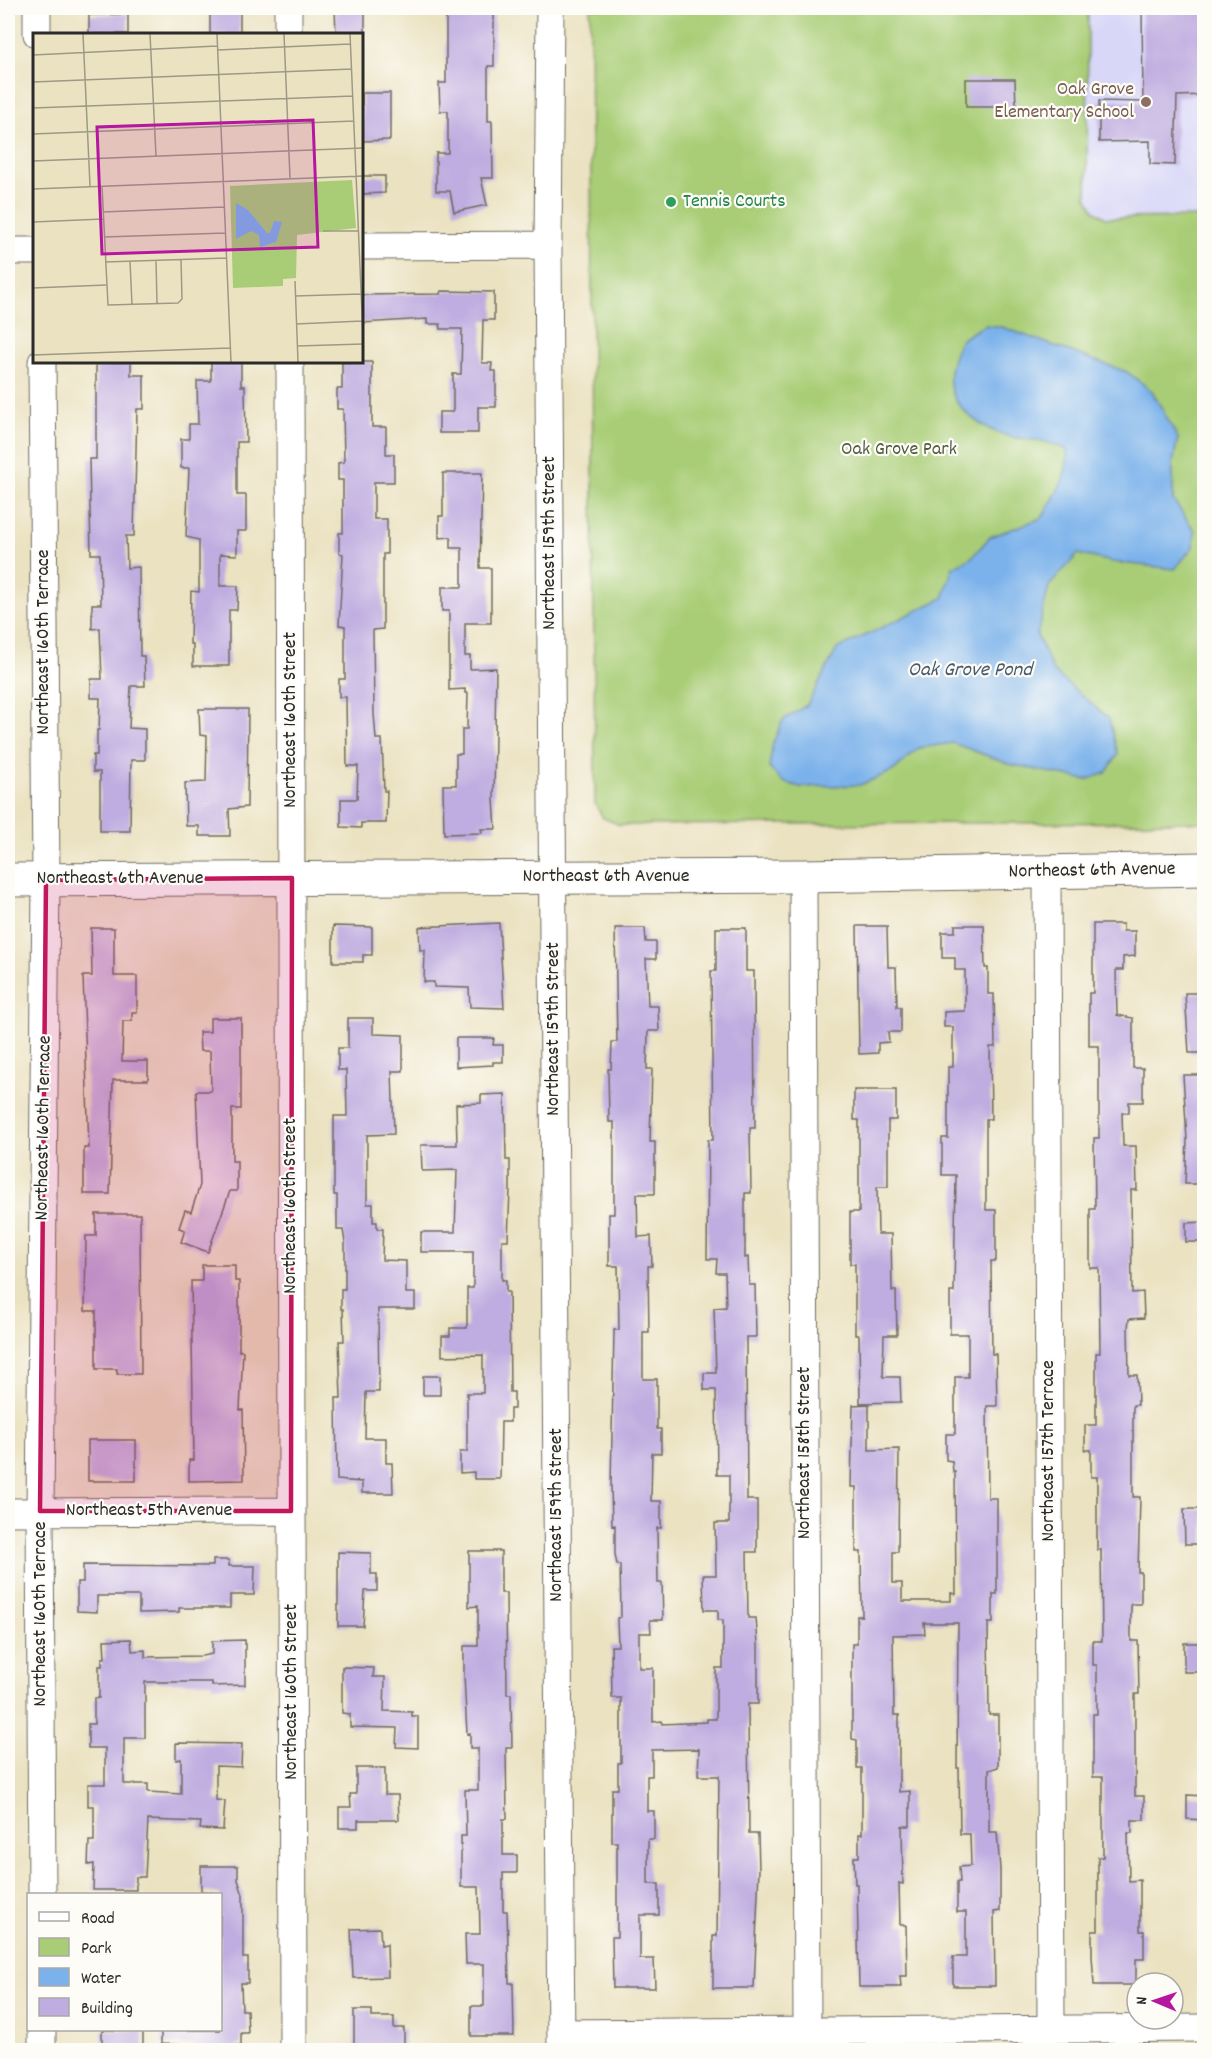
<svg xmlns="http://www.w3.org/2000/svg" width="1212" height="2058" viewBox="0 0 1212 2058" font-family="Dekko,sans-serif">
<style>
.built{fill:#d8d7f8}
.green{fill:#a9cd76;stroke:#6a7c50;stroke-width:1.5}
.water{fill:#7cb2eb;stroke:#546e8b;stroke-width:1.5}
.building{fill:#bface0}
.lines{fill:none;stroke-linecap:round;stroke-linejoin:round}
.minor-casing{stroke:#6e6b60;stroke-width:29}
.major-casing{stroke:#6e6b60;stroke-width:35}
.minor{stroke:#fff;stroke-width:27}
.major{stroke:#fff;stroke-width:33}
.marked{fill:#c2185b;fill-opacity:0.2;stroke:#c2185b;stroke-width:4.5;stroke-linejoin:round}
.education-dot{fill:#8d6e63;stroke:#fdfcf7;stroke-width:2}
.leisure-dot{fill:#2e9e5b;stroke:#fdfcf7;stroke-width:2}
.labels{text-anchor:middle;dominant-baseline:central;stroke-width:4.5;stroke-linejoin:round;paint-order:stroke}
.education-label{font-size:20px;fill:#785e54;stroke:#fdfcf7;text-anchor:end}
.leisure-label{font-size:20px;fill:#27864d;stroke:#fdfcf7;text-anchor:start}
.park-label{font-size:20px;fill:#515c42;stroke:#fdfcf7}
.street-label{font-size:20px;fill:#2b2b2b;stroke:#fdfcf7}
.water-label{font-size:21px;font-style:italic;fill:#475a6e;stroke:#fdfcf7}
.inset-road{fill:none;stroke:#9e9985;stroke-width:1.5}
.view{fill:#b5179e;fill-opacity:0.15;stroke:#b5179e;stroke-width:3}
.inset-edge{fill:none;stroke:#2b2b2b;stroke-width:3}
</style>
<rect width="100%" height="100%" fill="#fdfcf7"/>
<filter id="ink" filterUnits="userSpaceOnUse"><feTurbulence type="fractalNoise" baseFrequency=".0167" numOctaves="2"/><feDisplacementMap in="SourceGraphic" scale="12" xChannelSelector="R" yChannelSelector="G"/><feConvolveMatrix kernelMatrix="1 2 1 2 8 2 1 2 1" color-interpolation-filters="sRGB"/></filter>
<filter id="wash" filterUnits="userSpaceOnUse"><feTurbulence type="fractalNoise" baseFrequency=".008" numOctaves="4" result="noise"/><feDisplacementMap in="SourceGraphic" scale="24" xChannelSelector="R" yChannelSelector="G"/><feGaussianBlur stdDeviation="1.35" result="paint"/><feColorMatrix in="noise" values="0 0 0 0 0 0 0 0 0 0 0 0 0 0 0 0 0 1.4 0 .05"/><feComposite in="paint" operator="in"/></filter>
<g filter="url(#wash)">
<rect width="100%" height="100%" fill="#ebe2c1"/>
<path class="built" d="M1088 8H1204V217L1106 218 1094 210 1087 197Z"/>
<path class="green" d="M590 8H1088L1087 196 1094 210 1106 218 1204 217V822L620 825 603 818 595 804Z"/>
<path class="water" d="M986 325 1002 327 1127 372 1152 391 1178 438 1173 463V500L1195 531 1193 547 1175 569 1112 562 1078 554 1049 586 1037 635 1053 671 1109 719 1118 754 1106 773 1086 780 1009 764 953 743 919 748 893 771 860 785 800 787 783 782 769 768 773 743 783 720 807 705 837 649 943 598 953 567 971 558 990 537 1042 518C1054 497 1070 475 1067 450 1041 436 1024 442 1001 434 973 423 943 401 951 367 957 340 961 337 986 325Z"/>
<g id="blocks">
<path class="building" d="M1142 8H1204V95L1177 96 1175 165 1150 164V141L1099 142V101L1143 102Z
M335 9H365V34L336 33Z
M210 10H240V34H210Z
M446 10H494V66H488V121H492L493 178H481L487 205 454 212 450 191H436V153H448V111H440L439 83H446Z
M128 14V34H89V15Z
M966 79H1015L1016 107H966Z
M362 93H390V140L362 141Z
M362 176H385V193L362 194Z
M441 291 494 292V320H483L482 363H492L491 371H496V407H478V433H439V412H453V374H461L462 329H441L440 324H427V319L362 323V295L440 294Z
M96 362H131V375H144V409H137L134 536H126L127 568 139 567 140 656H144L145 686H131L129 728 145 729V760H131L130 831H100V772H93V755H97V730H99L100 698H91V679H102L100 628 92 629V604H101L100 554H91L89 459H96Z
M211 362H241V386H245L246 442H237V495H246V531H237V555L220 554V586H238L237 610H229V666H193V644H190L191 591 199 592V540L186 537 189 468H181V439H189V424H198L197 381H211Z
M342 362H372V427H386V454H394V482H374V519H387V554H383V629L373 630 374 714 376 739H382L384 791H387L386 823H361V828L341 827V799H357L358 766H347L346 697H339V679H345V626L339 625 343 554 339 553V533H343V480H338V463L344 462 343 409H337V389H342Z
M443 473H482L480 568H491V623H465V656H470V669L496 668 494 800 496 829H481L482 833 444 834 443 785H456V754H462V729H467L468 693H465V689L449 690V611H442V587H462V548H451V537L439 538V516H443Z
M199 709H248L247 807 229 809 230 836H199V826H186L185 783 206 782 207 736 200 735Z
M499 923 504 1008 470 1007 469 988 434 987V982H424L425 950H420L419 927Z
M1093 924H1123V931H1135V956L1123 957V970H1116L1117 1015 1133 1018V1068H1143V1102H1129V1113H1122L1123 1146H1136L1137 1190H1131L1132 1293 1143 1292 1144 1318 1129 1319 1128 1328 1129 1375H1137L1138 1405H1133V1497H1140L1138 1572H1141V1604H1131V1641H1138L1139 1694H1135V1796H1144V1820H1132V1833H1128L1129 1881 1140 1880V1931H1144V1959H1136V1985H1094L1092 1956V1931H1098V1857H1103V1777H1093V1714H1097V1665H1093V1641H1102L1101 1550H1097V1477H1091V1450H1085V1425H1096V1353H1100L1099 1268H1090V1209H1095L1094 1138H1099V1046H1089V993H1093Z
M955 925H984L985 968H988V994H994L995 1047H990L991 1119H986V1210H996V1261H991L992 1354H996L997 1406H987L988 1498H997V1594H993V1623H988L989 1715H998V1767L989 1770V1832H997L1000 1869V1911L994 1912 995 1986H953V1957H966V1912H957V1882H960L959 1867 971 1866 970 1834H960L959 1768H957L958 1623H924L925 1634 893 1635 894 1715H899V1792L910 1791V1826H902L903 1884 899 1883 900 1925H906L907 1976H900L901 1987H859L857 1884H855L854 1857H859V1834H862V1768H857V1740L852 1739V1644H857V1616H862L861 1552H856V1487H851L853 1405 869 1404V1450L899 1449 898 1552H893V1583H902V1601H951V1593L956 1594 955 1472H953L952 1461 946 1460V1434H955V1377H968V1334H950V1292H954L956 1175H942V1138H948V1067H953V1027H944V1012L965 1011V970H955V958H942V932H955Z
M333 926 372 927V955H363V962H333Z
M857 926H887L888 967H896L897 1007H901V1032H888L889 1042 878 1043V1053L859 1054Z
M91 928H114V976H137V1012H132V1021H123L122 1061H148V1080H113L110 1194H84V1148H89L83 976H92Z
M615 928H645L646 942H656V959H646L648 1006H658L659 1031H648L647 1069H652L650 1142H655V1194H637L638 1237 651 1236 652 1266H648L649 1332H643V1379H657V1429H661V1453H652L651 1501H661V1528H657L658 1583H662L663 1620H650L651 1633H639V1668H653V1722L662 1721V1724L707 1722V1719H716V1668H723V1620H718V1610H704L703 1575H716L715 1523H729V1475H717L716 1390H704V1373H716L714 1308 726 1307 725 1273H716L717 1259H707L708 1140H713L711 971H716V928H746V971H754L755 1128H750L751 1193H745V1258L748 1257 749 1285H755L756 1337H746L747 1500H757V1552H747L748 1618H756L758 1644V1704H748L749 1834H758L759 1869 754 1988H713V1936H717L719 1776H698L699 1749 652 1750V1776H647V1811H654V1839H648V1884H659V1915H640V1959H654L655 1988H613L612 1937H617V1842H612V1789H618V1763H621V1698H612L611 1646H618L617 1618 621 1617 620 1565H617L615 1554V1525L612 1526 611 1485 614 1330H619L618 1266H609V1214H614V1122H609L608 1069H611L612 1042H617Z
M1185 993H1204V1053H1189Z
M210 1018H241V1109H232V1161H237V1191H230L208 1252 181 1242 185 1230 179 1228 185 1210 191 1212 200 1185 196 1091H211L210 1051H200L199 1032H210Z
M348 1018H373V1034L403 1035V1071H392L394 1134 367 1135V1204H373V1222H377V1229H383L382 1260 406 1261V1293H415V1309H378L379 1392H366L365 1438H386V1463H392L393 1493H362V1482L337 1480 336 1398H341L339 1341H344L343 1309H341V1289H345V1242L343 1230H337V1195H334V1116H347L346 1070H338V1048H348Z
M456 1038H494L493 1045H503V1062H493V1065L456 1067Z
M1183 1075H1204V1184H1185L1187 1140Z
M854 1090H896V1120H888V1187H877L878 1234H891L892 1291H896L897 1335H884L883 1377H900L901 1402 860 1403 859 1335H855V1264H850V1212H859V1120H854Z
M505 1094 506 1160H510V1189L508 1240H502V1280H506V1292H509L510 1392H514V1409H510V1422H501L500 1479H474V1472L460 1473V1452H467V1393H483V1355L442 1356V1336H450V1328H467V1288H473V1252H421V1232H455L457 1170 422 1171 421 1145H457L456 1104 481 1103V1095Z
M96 1214H140L141 1374H117V1369H96V1311H85L86 1236H96Z
M1204 1222V1242H1186V1223Z
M202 1265H235V1281H239V1351H243L240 1410H243L244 1480 189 1481V1460H194L191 1281H202Z
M423 1376H440V1395H423Z
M88 1440H136V1481H88Z
M1184 1509H1204V1544H1185Z
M469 1551H501V1593H506L507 1694H511L512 1748H506L507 1819H503V1855H517V1873H503V1911H507L509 1983H513L514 2036H471V2006H484V1964H466L465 1934H480L479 1887H461V1836H466L465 1790H478V1748H470V1733L467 1734 464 1675V1646H478V1606L469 1607Z
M338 1552 371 1553V1574H377V1591H365L363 1626H338Z
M213 1560H229V1566H255L254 1595H230V1608H179V1612L139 1613V1596H97V1612L77 1611V1582H83V1565L213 1566Z
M131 1639 132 1651 145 1650V1657L202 1656 212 1654V1641L245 1640V1685L212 1686V1682H145V1738H124V1784H148V1792L181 1794V1759L176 1760V1743L242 1744 241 1767 216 1766V1800L225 1801 223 1830 200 1829 201 1822 148 1820 145 1877H136V1890H93L94 1864 88 1865 89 1841H94V1806H88V1784H105V1748H88V1724H94V1698H99V1666H102V1658H105L104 1640Z
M1184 1643H1204V1672H1184Z
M342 1667 374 1668 373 1677H385L384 1711 412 1712V1716H418V1748L396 1747 397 1728 350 1727V1714L342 1713Z
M356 1768H385V1795H398L399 1820H358V1828H339V1807H351L350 1794H356Z
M1187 1795 1204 1796V1820L1187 1819Z
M201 1866H238V1880L243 1895V1958H248V1983H241L242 2010H247L248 2033H241V2045H237V2050H195V2045L161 2044V2030H220V1894L201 1891Z
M380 1928 381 1945 387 1944 388 1977 353 1978 351 1929Z
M354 2010H372V2017H394V2028H404V2050L354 2049Z
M102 2030H143V2050L102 2048Z"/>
</g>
</g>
<g filter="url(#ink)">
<use href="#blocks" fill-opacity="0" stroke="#6e6b60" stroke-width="1.5"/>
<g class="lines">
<defs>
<path id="minor" d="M37 8V34
M288 8V34
M550 8 548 245 561 2050
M362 246 548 245
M8 251H34
M290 362 293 2050
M1047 873 1051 2029
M803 876 807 2031
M8 1512 291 1511
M42 1894 40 1511 46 880 42 362
M42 2030V2050
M561 2033 1204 2028"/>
<path id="major" d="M8 880 803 876 1204 869"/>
</defs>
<use href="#minor" class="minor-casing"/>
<use href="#major" class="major-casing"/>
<use href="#minor" class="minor"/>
<use href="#major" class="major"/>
</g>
</g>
<path class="marked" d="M292 878 291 1511H40L46 880Z"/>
<circle class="education-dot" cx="1146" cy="102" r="6"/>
<circle class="leisure-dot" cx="671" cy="202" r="6"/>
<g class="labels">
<g class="education-label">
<text x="1134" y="90">Oak Grove<tspan x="1134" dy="23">Elementary School</tspan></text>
</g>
<g class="leisure-label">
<text x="683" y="202">Tennis Courts</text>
</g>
<g class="park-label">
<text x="899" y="450">Oak Grove Park</text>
</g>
<g class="street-label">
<text transform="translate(550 543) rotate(-90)">Northeast 159th Street</text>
<text transform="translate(44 642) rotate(-90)">Northeast 160th Terrace</text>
<text transform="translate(291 720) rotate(-90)">Northeast 160th Street</text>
<text transform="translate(1092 871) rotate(-1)">Northeast 6th Avenue</text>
<text x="606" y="877">Northeast 6th Avenue</text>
<text x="120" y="879">Northeast 6th Avenue</text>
<text transform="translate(554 1029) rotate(-90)">Northeast 159th Street</text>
<text transform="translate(44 1128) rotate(-89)">Northeast 160th Terrace</text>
<text transform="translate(291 1206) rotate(-90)">Northeast 160th Street</text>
<text transform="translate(1049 1451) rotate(-90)">Northeast 157th Terrace</text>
<text transform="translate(805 1453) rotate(-90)">Northeast 158th Street</text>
<text x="149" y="1511">Northeast 5th Avenue</text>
<text transform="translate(557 1515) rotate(-90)">Northeast 159th Street</text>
<text transform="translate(41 1614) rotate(-90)">Northeast 160th Terrace</text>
<text transform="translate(292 1692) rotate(-90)">Northeast 160th Street</text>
</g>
<g class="water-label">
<text x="970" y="671">Oak Grove Pond</text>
</g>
</g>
<g transform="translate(33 33)">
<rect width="330" height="330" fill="#ebe2c1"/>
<path d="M319 147 323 195 264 202 263 245 250 246V253L200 255 197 153Z" fill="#a9cd76"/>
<path d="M203 170 215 177 234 200H237L241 188 249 189 243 209 227 214 226 202 218 198 203 206Z" fill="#7cb2eb"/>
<path class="inset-road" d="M50 1 57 153M117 1 123 123M184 1 198 329M251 1 257 145M317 1 330 304M185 17 317 11M0 22 184 13M0 49 319 36M0 75 320 63M0 101 321 88M0 128 330 115M69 153 75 272 145 270 149 266 148 226M0 156 330 143M70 179 191 174M0 189 70 186M290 198H325M71 204 193 200M123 227 124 271M97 228 99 272M72 229 194 225M262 248 265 329M0 255 73 252M262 263 328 261M263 291 329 288M264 313 330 311M0 322 197 315"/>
<path class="view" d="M280 87 285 214 69 221 64 94Z"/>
<rect width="330" height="330" class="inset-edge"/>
</g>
<rect width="1212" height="2058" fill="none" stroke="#fdfcf7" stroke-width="30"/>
<rect x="27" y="1893" width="195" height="138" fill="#fdfcf7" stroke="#a9a8a5" stroke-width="1.5"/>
<rect x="39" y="1912" width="30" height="9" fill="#ffffff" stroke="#a9a8a5" stroke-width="1.5"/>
<text x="81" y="1923" font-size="18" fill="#2b2b2b">Road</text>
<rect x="39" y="1938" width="30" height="18" fill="#a9cd76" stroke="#a9a8a5" stroke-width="1.5"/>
<text x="81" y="1953" font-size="18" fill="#2b2b2b">Park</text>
<rect x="39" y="1968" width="30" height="18" fill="#7cb2eb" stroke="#a9a8a5" stroke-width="1.5"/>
<text x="81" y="1983" font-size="18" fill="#2b2b2b">Water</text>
<rect x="39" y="1998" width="30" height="18" fill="#bface0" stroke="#a9a8a5" stroke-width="1.5"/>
<text x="81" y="2013" font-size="18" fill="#2b2b2b">Building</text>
<g transform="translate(1155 2001) rotate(272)"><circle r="28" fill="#fdfcf7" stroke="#a9a8a5" stroke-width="1.5"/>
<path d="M0-4.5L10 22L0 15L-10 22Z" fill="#b5179e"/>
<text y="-9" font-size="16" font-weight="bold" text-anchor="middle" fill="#2b2b2b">N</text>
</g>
</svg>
